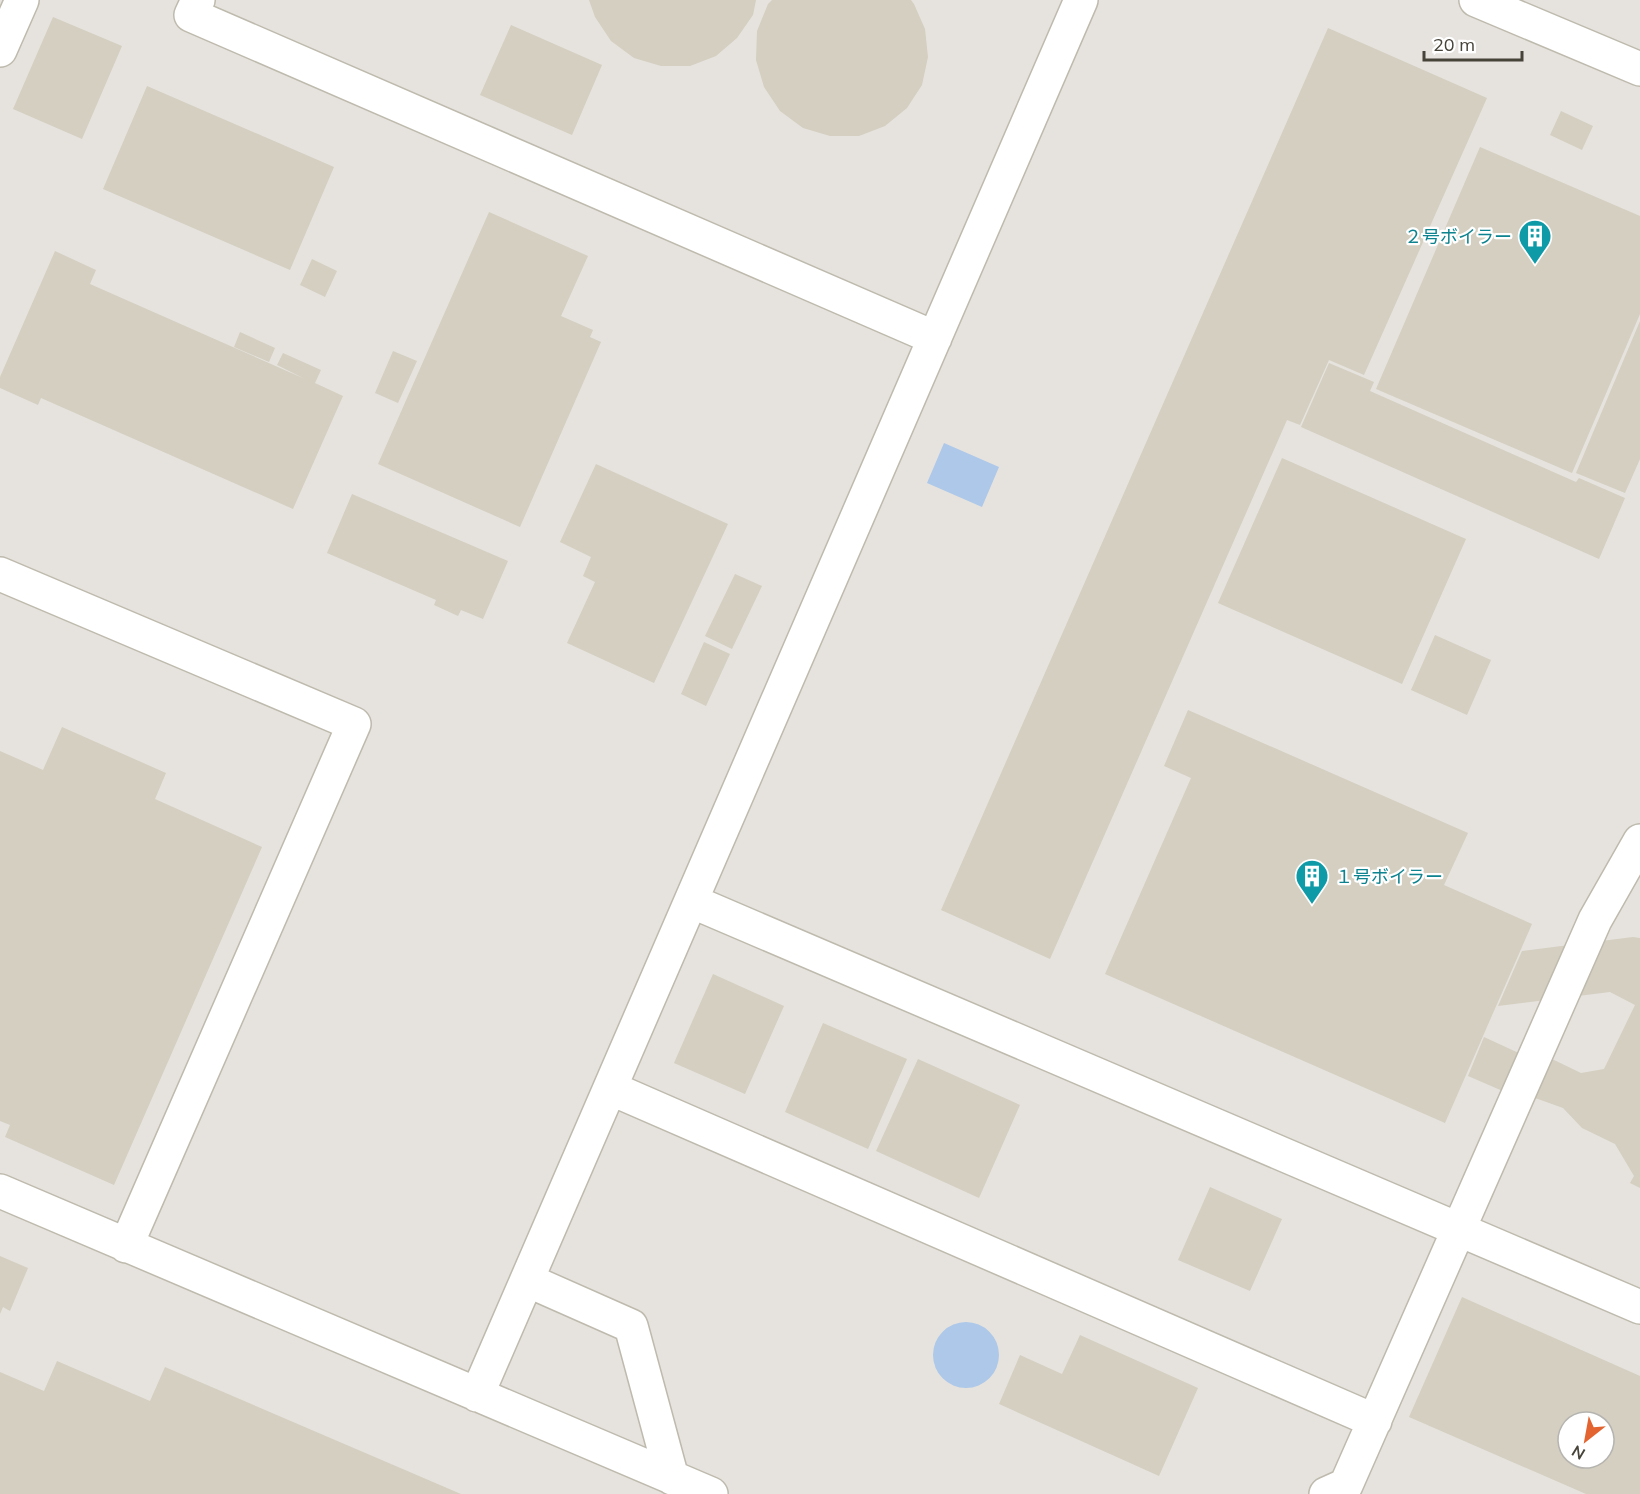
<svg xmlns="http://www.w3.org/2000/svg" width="1640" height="1494" viewBox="0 0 1640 1494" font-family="Mulish,'Noto Sans JP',sans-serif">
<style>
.industrial{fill:#e6e3de;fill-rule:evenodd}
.water{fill:#adc8e9}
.building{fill:#d4cfc0;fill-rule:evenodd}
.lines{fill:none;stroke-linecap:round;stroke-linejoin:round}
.minor-casing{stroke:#bebaad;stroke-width:36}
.minor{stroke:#fff;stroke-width:33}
.labels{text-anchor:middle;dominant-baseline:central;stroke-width:4.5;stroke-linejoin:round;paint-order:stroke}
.culture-label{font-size:18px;fill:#0d838f;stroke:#fff;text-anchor:end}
</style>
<rect width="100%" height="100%" fill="#f3f2ea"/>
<path class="industrial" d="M0 0H1640V1494H0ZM1568 1422H1604V1458H1568Z"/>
<path class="water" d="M944 443 999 467 982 507 927 483Z
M933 1355a33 33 0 1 1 66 0a33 33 0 1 1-66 0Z"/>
<path class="building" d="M589 0H756L753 15 737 38 716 56 690 66H661L634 58 611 41 595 17Z
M772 0H911L914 4 925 29 928 57 922 85 907 108 885 126 859 136H830L803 128 780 111 764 87 756 60 757 31 768 4Z
M53 17 122 46 82 139 13 109Z
M511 25 602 65 572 135 480 95Z
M1328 28 1487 98 1364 375 1329 360 1300 425 1287 420 1050 959 941 910Z
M147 86 334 167 290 270 103 189Z
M1561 111 1593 126 1582 150 1550 135Z
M1480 147 1640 216V314L1572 473 1376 389Z
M489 212 588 256 561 316 593 330 590 337 601 342 520 527 378 464Z
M55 251 96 270 90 284 305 379 277 365 283 353 321 370 315 383 343 396 293 509 41 398 38 405 0 388V377Z
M312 259 337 271 325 297 300 285Z
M1640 321V459L1625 493 1576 473Z
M240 332 275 348 269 362 234 347Z
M393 351 417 361 398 403 375 393Z
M1329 363 1374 382 1370 391 1576 482 1579 478 1625 498 1599 559 1301 427Z
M1282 458 1466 539 1402 684 1218 603Z
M596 464 728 524 654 683 567 643 595 582 583 576 591 557 560 542Z
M352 494 508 561 483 619 461 610 458 616 434 605 436 600 327 553Z
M735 574 762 586 732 649 705 636Z
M1435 635 1491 660 1467 715 1411 690Z
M704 642 730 654 706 706 681 694Z
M1188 710 1468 833 1444 885 1532 924 1445 1123 1105 974 1191 778 1164 766Z
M62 727 166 773 155 799 262 847 114 1185 5 1137 10 1125 0 1121V751L43 770Z
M1633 937 1640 938V1188L1630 1183 1634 1176 1615 1144 1582 1128 1563 1108 1538 1099 1505 1092 1468 1076 1484 1037 1523 1055 1552 1059 1581 1073 1604 1069 1635 1005 1610 992 1498 1006 1522 951Z
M713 974 784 1006 745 1094 674 1063Z
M823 1023 907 1059 868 1149 785 1112Z
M918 1059 1020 1105 979 1198 876 1151Z
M1210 1187 1282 1219 1250 1291 1178 1260Z
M0 1256 28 1268 10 1311 3 1307 0 1314Z
M1462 1297 1640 1376V1494H1586L1409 1417ZM1568 1422H1604V1458H1568Z
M1080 1335 1198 1388 1159 1476 999 1404 1020 1355 1062 1374Z
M57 1361 150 1401 165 1367 461 1494H0V1372L44 1391Z"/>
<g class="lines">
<defs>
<path id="minor" d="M198 0 191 15 935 338
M1476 0 1640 69
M0 50 22 0
M0 574 354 724 126 1246
M691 901 1640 1307
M610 1088 1375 1421
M0 1191 711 1494
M527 1280 631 1326 672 1478
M477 1395 1081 0
M1326 1494 1346 1485 1595 920 1640 841"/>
</defs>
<use href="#minor" class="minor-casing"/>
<use href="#minor" class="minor"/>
</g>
<defs>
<symbol id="building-pin" viewBox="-11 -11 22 30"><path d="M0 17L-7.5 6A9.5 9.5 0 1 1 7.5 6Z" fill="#0f9aa8" stroke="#fff"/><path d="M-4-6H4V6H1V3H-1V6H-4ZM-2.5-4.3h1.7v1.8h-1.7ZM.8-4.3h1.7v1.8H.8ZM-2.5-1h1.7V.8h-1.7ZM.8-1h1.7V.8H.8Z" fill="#fff"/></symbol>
</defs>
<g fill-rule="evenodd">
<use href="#building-pin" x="1516" y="217" width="38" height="52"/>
<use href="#building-pin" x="1293" y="857" width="38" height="52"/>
</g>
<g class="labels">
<g class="culture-label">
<text x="1512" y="236">２号ボイラー</text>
<text x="1335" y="876" text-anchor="start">１号ボイラー</text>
</g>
</g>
<g transform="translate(1586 1440) rotate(211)"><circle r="28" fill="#ffffff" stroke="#b5b4b0" stroke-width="1.5"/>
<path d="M0-4.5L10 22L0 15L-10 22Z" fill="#e36430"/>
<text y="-9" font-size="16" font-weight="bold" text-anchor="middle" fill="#464339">N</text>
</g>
<path d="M1424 51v9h98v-9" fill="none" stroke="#464339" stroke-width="3"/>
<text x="1433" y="51" font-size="18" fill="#464339" stroke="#ffffff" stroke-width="4.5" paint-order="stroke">20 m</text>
</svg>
